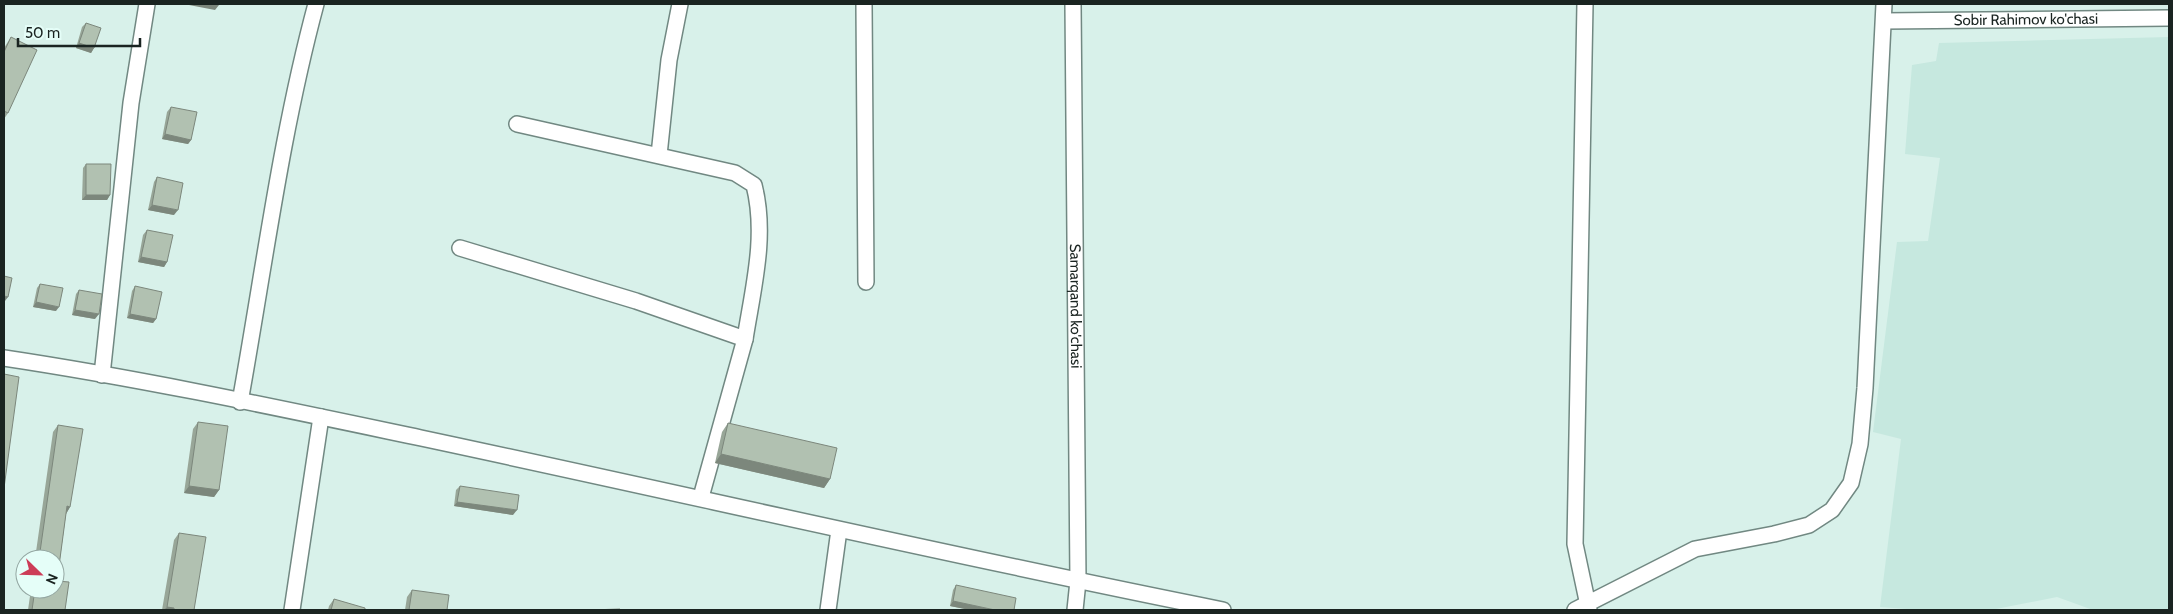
<svg xmlns="http://www.w3.org/2000/svg" width="2173" height="614" viewBox="0 0 2173 614" font-family="Cabin,sans-serif">
<style>
.built{fill:#c6e8df}
.lines{fill:none;stroke-linecap:round;stroke-linejoin:round}
.minor-casing{stroke:#718882;stroke-width:18}
.minor{stroke:#fff;stroke-width:15}
.wall{fill:#98a698}
.shaded-wall{fill:#7c877c}
.building{fill:#b1c1b1;stroke:#7c877c}
.labels{text-anchor:middle;dominant-baseline:central;stroke-width:5;stroke-linejoin:round;paint-order:stroke}
.street-label{font-size:15px;fill:#1a2421;stroke:#e5fef8}
</style>
<rect width="100%" height="100%" fill="#d8f1ea"/>
<path class="built" d="M2169 37V610H2093L2057 597 1991 610H1920L1880 607 1901 439 1873 432 1897 242 1928 241 1940 158 1905 154 1912 65 1936 61 1939 43Z"/>
<g class="lines">
<defs>
<g id="minor">
<path d="M864 4 866 282"/>
<path id="s1" d="M1073 4 1078 581 1075 610"/>
<path d="M1585 4 1575 544 1589 610"/>
<path id="s2" d="M1884 21 2169 18"/>
<path d="M659 155 669 60 680 4"/>
<path d="M460 248 636 301 745 339C753 288 767 236 754 185L735 173 517 124"/>
<path d="M4 358C144 379 283 409 421 438 689 495 955 557 1223 610"/>
<path d="M102 375 131 103 147 4"/>
<path d="M240 402C264 269 281 134 316 4"/>
<path d="M701 497 745 339"/>
<path d="M292 610 321 417"/>
<path d="M828 610 839 530"/>
<path d="M1575 610 1695 549 1774 534 1809 525 1832 510 1851 483 1860 444 1865 388 1884 4"/>
</g>
</defs>
<use href="#minor" class="minor-casing"/>
<use href="#minor" class="minor"/>
</g>
<path class="wall" d="M86 23 94 48 91 53 76 48 82 27Z
M11 37 8 113 4 119V48Z
M171 107 191 140 188 144 162 139 167 112Z
M86 164 110 195 107 200H82L83 168Z
M157 177 174 215 148 210 154 182Z
M147 230 167 262 164 267 138 262 143 235Z
M40 284 56 311 33 307 37 288Z
M135 286 156 319 153 323 127 318 132 291Z
M79 290 95 319 72 315 76 294Z
M198 422 219 490 214 497 184 493 193 429Z
M728 423 830 479 824 488 715 463 722 432Z
M58 425 70 507 66 514 57 581 65 610H28L31 589H55V559H35L53 432Z
M460 486 513 515 454 506 456 490Z
M179 533 194 610H162L174 540Z
M956 585 1014 610H970L950 606 953 590Z
M412 590 447 610H405L407 597Z
M334 599 365 610H328L329 606Z"/>
<path class="shaded-wall" d="M190 4H212L219 5 215 10 189 5Z
M79 43 94 48 91 53 76 48Z
M165 134 191 140 188 144 162 139Z
M86 195H110L107 200H82Z
M152 205 178 210 174 215 148 210Z
M141 257 167 262 164 267 138 262Z
M4 296 8 297 5 301H4Z
M36 302 59 307 56 311 33 307Z
M75 310 99 314 95 319 72 315Z
M130 314 156 319 153 323 127 318Z
M721 454 830 479 824 488 715 463Z
M189 486 219 490 214 497 184 493Z
M457 502 517 510 513 515 454 506Z
M67 506 70 507 66 514Z
M953 601 995 610H970L950 606Z
M167 607 174 608 172 610H164Z"/>
<path class="building" d="M86 23 101 28 94 48 79 43Z
M11 37 37 50 8 113 4 111V52Z
M171 107 197 112 191 140 165 134Z
M86 164H111L110 195H86Z
M157 177 183 183 178 210 152 205Z
M147 230 173 235 167 262 141 257Z
M4 276 12 278 8 297 4 296Z
M40 284 63 288 59 307 36 302Z
M135 286 162 292 156 319 130 314Z
M79 290 102 294 99 314 75 310Z
M4 374 19 377 4 488Z
M198 422 228 426 219 490 189 486Z
M728 423 837 448 830 479 721 454Z
M58 425 83 429 70 507 67 506 57 581 69 582 65 610H32L35 589H55V559H39Z
M460 486 519 495 517 510 457 502Z
M179 533 206 537 194 610H174V608L167 607Z
M956 585 1016 598 1014 610H995L953 601Z
M412 590 449 595 447 610H409Z
M334 599 365 608V610H331Z
M620 609V610H590Z"/>
<g class="labels">
<g class="street-label">
<text stroke="none"><textPath href="#s2" startOffset="142">Sobir Rahimov ko'chasi</textPath></text>
<text stroke="none"><textPath href="#s1" startOffset="302">Samarqand ko'chasi</textPath></text>
</g>
</g>
<rect width="2173" height="614" fill="none" stroke="#1a2421" stroke-width="10"/>
<g transform="translate(40 574) rotate(113)"><circle r="24" fill="#e5fef8" stroke="#94a7a2"/>
<path d="M0-4L9 19L0 12L-9 19Z" fill="#cc3c57"/>
<text y="-8" font-size="14" font-weight="bold" text-anchor="middle" fill="#1a2421">N</text>
</g>
<path d="M18 38v8h122v-8" fill="none" stroke="#1a2421" stroke-width="2.5"/>
<text x="25" y="38" font-size="15" fill="#1a2421" stroke="#e5fef8" stroke-width="4" paint-order="stroke">50 m</text>
</svg>
